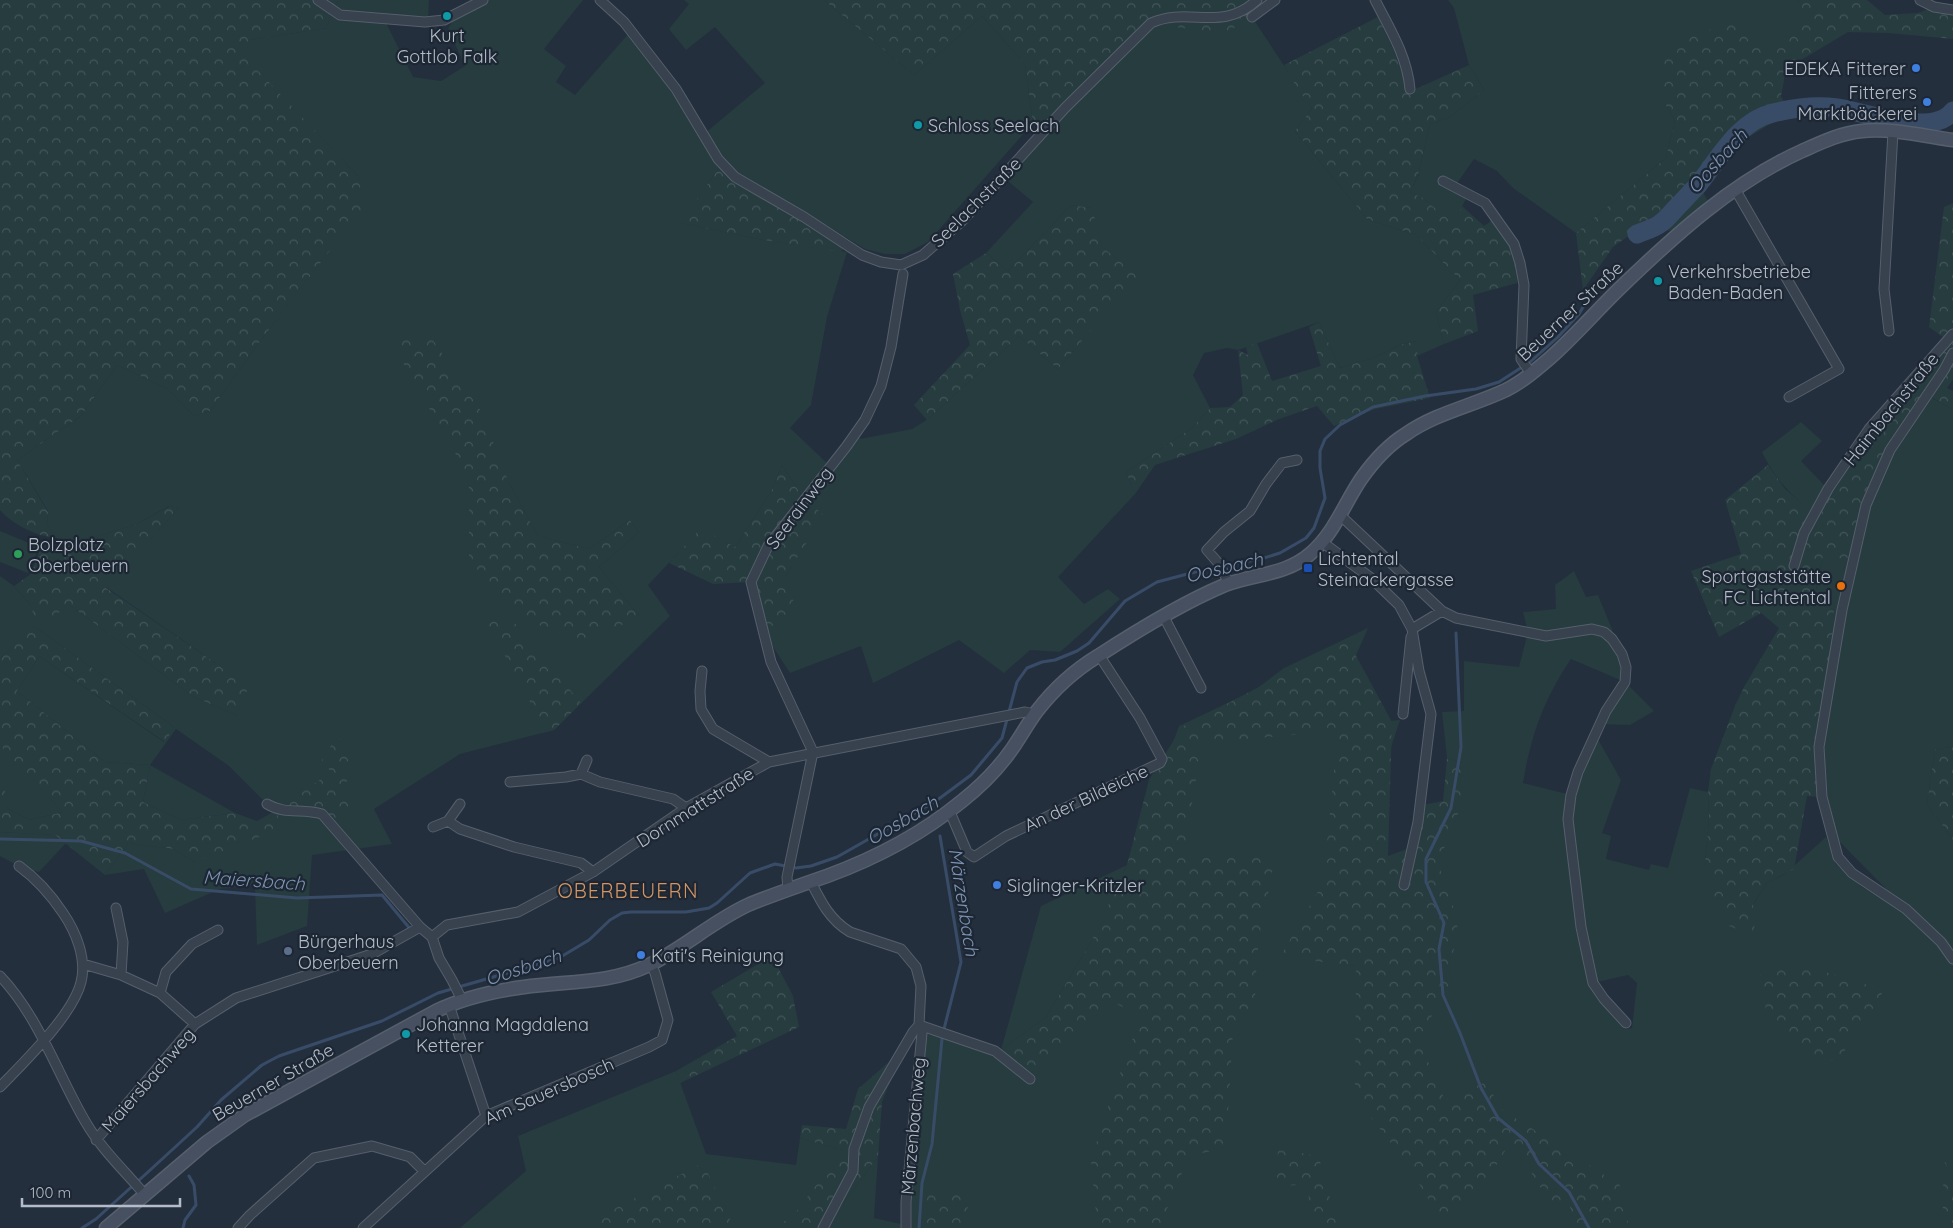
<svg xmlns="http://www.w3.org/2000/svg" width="1953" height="1228" viewBox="0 0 1953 1228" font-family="Quicksand,sans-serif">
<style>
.green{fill:#263c3f;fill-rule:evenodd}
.forest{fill:url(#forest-crowns)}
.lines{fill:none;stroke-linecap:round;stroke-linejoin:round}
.stream{stroke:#394c67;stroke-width:3}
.river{stroke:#394c67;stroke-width:19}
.minor-casing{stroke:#565f6c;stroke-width:11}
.secondary-casing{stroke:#565f6c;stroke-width:15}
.minor{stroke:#38414e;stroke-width:9}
.secondary{stroke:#465061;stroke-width:12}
.culture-dot{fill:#0f9aa8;stroke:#1d2633;stroke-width:2}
.shop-dot{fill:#3f7fe0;stroke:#1d2633;stroke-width:2}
.leisure-dot{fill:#2e9e5b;stroke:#1d2633;stroke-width:2}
.transit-dot{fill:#1a4fb4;stroke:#1d2633;stroke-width:2}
.food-dot{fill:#e8710a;stroke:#1d2633;stroke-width:2}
.service-dot{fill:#5c6f8a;stroke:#1d2633;stroke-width:2}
.labels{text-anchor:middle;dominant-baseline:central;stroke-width:4.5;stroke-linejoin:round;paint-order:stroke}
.poi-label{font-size:18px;fill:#b4bcc9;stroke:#1d2633;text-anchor:start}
.street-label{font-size:18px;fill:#b4bcc9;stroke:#1d2633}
.water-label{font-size:19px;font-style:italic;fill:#7c92b1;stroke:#1d2633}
.quarter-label{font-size:20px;letter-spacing:1px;fill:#d59563;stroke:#1d2633}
</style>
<defs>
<pattern id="forest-crowns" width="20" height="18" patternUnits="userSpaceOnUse" patternTransform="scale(1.25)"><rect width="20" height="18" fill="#263c3f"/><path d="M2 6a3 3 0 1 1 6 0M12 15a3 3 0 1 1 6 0" fill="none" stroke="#435659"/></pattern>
</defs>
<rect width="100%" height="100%" fill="#242f3e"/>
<path class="green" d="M338 0H429L428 21 386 23 413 77 441 81 465 66 448 29 456 15 483 0H583L544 49 566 66 556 82 575 95 630 32 704 134 765 83 715 27 686 50 669 29 689 4 684 0H824L914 75 982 16 1025 64 1033 123 928 242 905 254H885L865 249 781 198 738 176 705 136 719 168 681 223 769 241 847 252 827 317 811 405 790 428 830 466 858 430 860 439 912 429 928 419 1019 336 1058 369 1138 274 1102 247 1091 208 1071 205 1008 271 986 253 1033 202 1002 176 1155 24 1252 17 1312 108 1295 131 1367 219 1416 235 1460 280 1436 312 1444 344 1417 356V341L1403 344 1373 358 1340 368 1319 322 1238 350 1227 348 1204 353 1193 375 1210 408 1192 428 1126 472 1135 494 1058 577 1084 604 1108 589 1120 599 1060 652 1030 650 1004 673 959 640 873 683 861 646 790 673 764 633 785 577 823 515 804 499 782 465 771 492 735 547 701 529 648 585 670 616 554 730 460 754 374 809 392 844 312 855 307 926 257 945 255 885 220 889 165 913 144 869 105 875 128 843 173 849 195 862 277 810 267 804 229 766 176 729 150 765 235 813 181 820 143 802 150 765 105 762 17 691 39 656 164 742 174 727 34 626 1 658 39 786 63 812 29 820 5 807V790H0V576L14 586 32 607 71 606 194 697 238 716 217 664 106 587 179 508 169 506 135 525 63 547 47 524 48 511 17 460 81 416 117 365 168 389 194 416 210 411 255 348 363 206 358 176 244 57 250 40 326 28ZM469 477 509 483 538 536 589 549 630 520 639 532 599 567 640 617 469 560Z
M1448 0H1797L1810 19 1766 57 1665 104 1675 121 1666 158 1576 233 1513 188 1497 171 1474 159 1455 186 1469 193 1453 224 1423 198 1410 192 1418 176H1420L1418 175 1430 124 1450 117 1484 90 1469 65 1454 8Z
M1927 395 1953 410V747L1935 749 1927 804 1953 840V952L1891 894 1832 834 1819 747 1834 609 1813 604 1823 556 1866 506 1890 450Z
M1801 422 1822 441 1801 461 1828 489 1817 517C1792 495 1777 483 1762 452Z
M0 531 39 547 28 573 0 562Z
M1574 571 1586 597 1598 595 1612 629 1625 682 1654 711 1630 725 1600 724 1625 682 1571 659C1544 699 1531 735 1523 783L1571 795 1595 734 1621 780 1602 833 1611 836 1606 859 1649 870 1651 864 1668 868 1690 788 1708 792 1709 820 1705 863 1707 869 1754 903 1767 883 1785 874 1826 837 1836 864 1862 887 1911 915 1953 962V1228H460L526 1171 518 1136 676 1071 706 1154 796 1165 800 1138 843 1150 840 1207 878 1157 874 1218 905 1225 926 1034 1001 1050 1041 906 1127 865 1123 873 1132 871 1151 802 1179 726 1255 690 1284 668 1368 628 1339 695 1378 722 1400 720 1384 769 1349 965 1356 966V991L1455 821 1462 763 1447 758 1442 712 1464 711V661L1519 667 1528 632 1523 612 1556 609 1555 585ZM1092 940 1064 1042 1001 1050 1046 1017ZM1628 975 1637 983 1632 1028 1624 1029 1609 1012 1593 983Z
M0 832 55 835 66 843 39 872 20 867 0 856Z"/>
<path class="forest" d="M0 0H338L326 28 250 40 245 57 358 176 364 206 255 348 210 411 194 416 168 389 117 365 81 416 17 460 48 512 47 524 57 538C38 537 12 524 0 510Z
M824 0H1267L1252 17 1224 34 1155 24 1050 129 1033 123 1025 64 982 16 914 75Z
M1797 0H1867L1885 15 1918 13 1934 7 1953 8V39L1889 33 1848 32 1786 69 1781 96 1789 113 1735 145 1700 187 1709 203 1673 231 1642 226 1613 247 1583 290 1576 233 1666 158 1675 121 1665 104 1661 64 1683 37 1739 22 1766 56 1809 19Z
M1378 17 1394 51 1409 92 1469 65 1484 90 1450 117 1430 124 1418 175 1410 192 1423 198 1453 223 1462 206 1484 226 1494 219C1511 245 1517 251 1517 283L1473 295 1478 331 1444 344 1436 312 1460 280 1416 235 1367 219 1295 131 1312 108 1299 91 1284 65Z
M719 168 847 240 841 252 769 241 680 223Z
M1953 203V379L1947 388 1953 391V410L1928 395 1890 450 1866 506 1847 559 1823 556 1813 603 1834 609 1831 654 1819 747 1822 797 1807 796 1794 869 1767 883 1753 904 1755 936 1729 926 1716 902 1705 863 1709 820 1708 792 1711 769 1735 706 1744 687 1779 628 1761 613 1719 637 1691 571 1741 554 1725 500 1768 465 1785 489 1817 516C1852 452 1901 397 1947 340L1929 327 1944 207Z
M1071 205 1092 208 1102 247 1139 274 1058 369 1019 336 927 420 914 405 970 345 960 310 953 274 986 253 1008 271Z
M1319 322 1340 368 1373 358 1403 344 1418 341 1417 356 1430 398 1375 409 1334 426 1317 406 1279 419 1236 439 1155 465 1135 494 1126 472 1192 428 1210 408 1230 407 1243 395 1238 350 1248 355 1246 347 1257 343 1272 381 1321 366 1309 327Z
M429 334 481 411 509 483 538 536 589 549 630 520 639 532 599 567 640 617 581 643 520 617 469 560V477L389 339Z
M782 465 804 499 824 515 785 577 795 606 764 633 751 582 713 584 669 563 701 528 735 547 771 492Z
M170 506 179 508 106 588 217 664 248 688 238 716 194 697 71 606 34 626 174 727 165 742 39 656 17 691 105 762 150 765 143 802 181 820 235 813 257 821 277 810 331 772 322 760 337 736 353 752 356 762 343 789 357 808 330 823 322 814 277 810 280 829 195 862 173 849 128 843 105 875 55 835 0 832V790L5 789V807L29 820 63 812 3 749 0 735 1 658 34 625 32 607 14 586 31 574 41 547H63L135 525Z
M508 615 581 703 554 730 542 733 528 697 487 624Z
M1348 641 1392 722 1388 856 1407 849 1423 805 1443 801 1447 758 1462 763V804L1438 863 1458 921 1448 989 1418 1039 1445 1100 1488 1081 1498 1107 1620 1185 1629 1228H1578L1569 1205 1548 1199 1511 1141 1488 1179 1441 1220 1405 1161 1355 1097 1356 966 1280 957 1323 883 1338 731 1202 743 1183 858 1275 856 1257 955 1255 999 1233 1029 1226 1148 1189 1156 1159 1228H1102L1097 1224 1091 1161 1103 1120 1141 1016 1108 1000 1039 1066 1024 1065 1001 1050 1046 1017 1092 940 1127 865 1149 780 1182 727Z
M1953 747V840L1927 804 1935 749Z
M772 956 793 996 799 1027 680 1083 676 1071 737 1036 711 992Z
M1772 967 1822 971 1884 990 1860 1030 1837 1061 1818 1059 1768 1022 1760 975Z
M890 1061 897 1064 882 1102 878 1157 824 1228H774L794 1215 842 1150 800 1138 802 1125 846 1129 858 1089Z
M1278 1150 1308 1154 1319 1158 1338 1228H1312L1307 1184 1276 1187Z
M1945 1161 1953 1180V1228H1946L1942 1202Z
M703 1163 734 1228H577Z
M929 1188 968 1195 967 1228H922Z"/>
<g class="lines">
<path class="stream" d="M1456 633 1461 747 1451 808 1426 859V882L1444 923 1439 949 1443 995 1460 1033 1481 1088 1498 1118 1526 1141 1539 1164 1569 1192 1589 1228
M940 836 961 962 944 1029
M0 839 81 841 125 853 191 889 297 898 382 895 411 930
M82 1228 96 1219 148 1172 197 1127 221 1100 262 1065 279 1056 382 1021 438 993 559 958 589 940 610 920 622 913 631 912H686L709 908 717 903 750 873 775 864 796 868 811 866 837 857 936 801 971 775 1002 738 1017 682 1027 668 1042 662 1055 660 1077 651 1089 643 1125 601 1157 582 1195 572 1264 558 1280 553 1306 538 1314 528 1325 498 1320 468V451L1325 439 1340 425 1373 407 1425 396 1476 389 1499 382 1530 362 1558 337 1579 314 1591 293
M183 1228 185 1220 196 1205 194 1185 189 1176
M919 1228 922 1183 932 1144 942 1039"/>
<path class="river" d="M1637 234C1645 231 1655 228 1661 223 1667 219 1672 212 1677 207 1684 200 1691 192 1698 185 1719 159 1738 121 1773 113 1793 108 1817 105 1837 108 1865 112 1932 138 1953 111"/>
<defs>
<path id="minor" d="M318 0 340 15 425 22 444 20 483 0
M600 0 624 22 676 89 718 159 735 177 804 217 862 255 881 262 901 265 923 255 962 221 1065 108 1151 23C1189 6 1222 33 1257 0
M1375 0C1390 29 1407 56 1410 89
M1920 0 1934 7 1953 10
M1252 17 1275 0
M1443 181 1485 203 1514 244 1520 263 1524 285 1521 359 1531 374
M1735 189 1839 369 1789 397
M1889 331 1884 289 1893 132
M1953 353 1944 370 1890 450 1866 505 1842 610 1819 747 1822 797 1838 857 1852 873 1906 909 1941 942 1953 959
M1340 515 1442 611 1456 618 1546 636 1592 629 1604 632 1612 639 1622 654 1626 667 1625 682 1606 711 1578 772 1571 795 1568 819 1581 927 1593 983 1604 999 1626 1023
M1322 542 1371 578 1399 605 1412 629 1419 671 1431 714 1418 822 1404 885
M1794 566 1804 533 1828 489 1845 464 1869 429 1953 334
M1229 584 1220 565 1207 550 1224 532 1250 511 1266 484 1282 463 1297 460
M1164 617 1201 688
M1412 629 1442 611
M702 671 700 691 701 709 713 729 769 762
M1403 714 1411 637
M581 774 600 782 673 799 686 808
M510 782 566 777 581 774 587 760
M267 804C285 815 302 808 322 814L420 927 432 937 439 958 452 980 462 1000
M950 812 967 852 974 857 1006 836 1160 763 1162 759 1140 718 1099 655
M448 821 460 829 514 847 581 863 593 872
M433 827 448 821 460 804
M811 882C821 902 830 920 850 932L901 949 916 967 921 986 919 1025 922 1033 906 1202V1228
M788 890 787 877 813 752 771 662 751 582 768 546 846 447 865 420 881 386 891 347 903 274
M116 908 123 942 121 975
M432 937 447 925 518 912 593 872 686 808 769 762 1025 712 1034 714
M83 964 121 975 160 993 195 1024
M0 976C39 1017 57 1073 85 1121 101 1149 124 1170 145 1195
M160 993 166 972 192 944 218 930
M449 1005 486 1116
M919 1025 995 1051 1030 1079
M0 1087C24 1062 73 1015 81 982 87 959 76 932 63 913 51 895 37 879 19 866
M96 1140 195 1024 236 998 372 954 420 927
M238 1228 250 1215 314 1158 372 1146 410 1157 424 1171
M363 1228 486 1116 649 1047 662 1040 668 1020 655 973 651 964
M823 1228 853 1171 854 1149 869 1107 913 1032 919 1025"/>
<path id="secondary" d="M106 1228 207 1142 245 1115 436 1011C463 998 494 991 524 987 566 981 610 984 649 965 684 948 714 920 750 904 775 894 801 885 827 876 876 858 922 834 962 801 981 786 998 769 1012 749 1021 736 1028 723 1037 711 1054 689 1075 670 1098 656 1135 632 1184 602 1225 585 1254 574 1286 575 1310 554 1334 534 1344 504 1361 479 1373 462 1388 445 1406 434 1436 413 1472 406 1506 390 1522 382 1536 370 1550 358 1575 336 1597 310 1621 287 1675 235 1733 182 1802 151 1822 142 1841 133 1862 131 1892 128 1924 136 1953 140"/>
</defs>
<use href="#minor" class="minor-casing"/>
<use href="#secondary" class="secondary-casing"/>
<use href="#minor" class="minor"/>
<use href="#secondary" class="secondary"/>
</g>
<g class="culture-dot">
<circle cx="447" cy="16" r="5"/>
<circle cx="918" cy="125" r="5"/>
<circle cx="1658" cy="281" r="5"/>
<circle cx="406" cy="1034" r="5"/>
</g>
<g class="shop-dot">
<circle cx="1916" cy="68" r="5"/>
<circle cx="1927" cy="102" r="5"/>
<circle cx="997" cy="885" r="5"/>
<circle cx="641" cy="955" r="5"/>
</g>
<circle class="leisure-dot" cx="18" cy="554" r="5"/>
<rect class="transit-dot" x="1303" y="563" width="10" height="10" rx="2.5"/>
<circle class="food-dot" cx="1841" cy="586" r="5"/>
<circle class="service-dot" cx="288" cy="951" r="5"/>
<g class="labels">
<g class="poi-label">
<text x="447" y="35" text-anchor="middle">Kurt<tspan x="447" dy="21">Gottlob Falk</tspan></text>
<text x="1906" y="68" text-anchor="end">EDEKA Fitterer</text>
<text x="1917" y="92" text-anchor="end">Fitterers<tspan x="1917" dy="21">Marktbäckerei</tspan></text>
<text x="928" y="125">Schloss Seelach</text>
<text x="1668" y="271">Verkehrsbetriebe<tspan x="1668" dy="21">Baden-Baden</tspan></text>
<text x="28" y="544">Bolzplatz<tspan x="28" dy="21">Oberbeuern</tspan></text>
<text x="1318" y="558">Lichtental<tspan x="1318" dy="21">Steinackergasse</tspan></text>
<text x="1831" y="576" text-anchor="end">Sportgaststätte<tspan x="1831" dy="21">FC Lichtental</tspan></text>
<text x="1007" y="885">Siglinger-Kritzler</text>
<text x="298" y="941">Bürgerhaus<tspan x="298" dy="21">Oberbeuern</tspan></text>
<text x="651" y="955">Kati's Reinigung</text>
<text x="416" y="1024">Johanna Magdalena<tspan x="416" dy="21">Ketterer</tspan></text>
</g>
<g class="street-label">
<text transform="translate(976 202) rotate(-45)">Seelachstraße</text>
<text transform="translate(1570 311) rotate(-43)">Beuerner Straße</text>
<text transform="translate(1891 409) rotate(-51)">Haimbachstraße</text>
<text transform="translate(799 508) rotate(-53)">Seerainweg</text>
<text transform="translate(1086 798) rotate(-25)">An der Bildeiche</text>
<text transform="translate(695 807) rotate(-32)">Dornmattstraße</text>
<text transform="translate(148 1080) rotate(-49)">Maiersbachweg</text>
<text transform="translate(273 1082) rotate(-30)">Beuerner Straße</text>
<text transform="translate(549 1091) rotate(-24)">Am Sauersbosch</text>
<text transform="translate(913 1126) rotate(-85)">Märzenbachweg</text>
</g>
<g class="water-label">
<text transform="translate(1717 161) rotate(-48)">Oosbach</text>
<text transform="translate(1224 567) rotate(-13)">Oosbach</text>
<text transform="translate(902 820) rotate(-30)">Oosbach</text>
<text transform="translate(254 880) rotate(4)">Maiersbach</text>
<text transform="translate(964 902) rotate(81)">Märzenbach</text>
<text transform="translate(523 967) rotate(-18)">Oosbach</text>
</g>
<g class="quarter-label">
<text x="628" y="890">OBERBEUERN</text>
</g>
</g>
<path d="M22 1198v8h158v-8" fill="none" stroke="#b4bcc9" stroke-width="2.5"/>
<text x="30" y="1198" font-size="15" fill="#b4bcc9" stroke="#1d2633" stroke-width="4" paint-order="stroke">100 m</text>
</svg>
